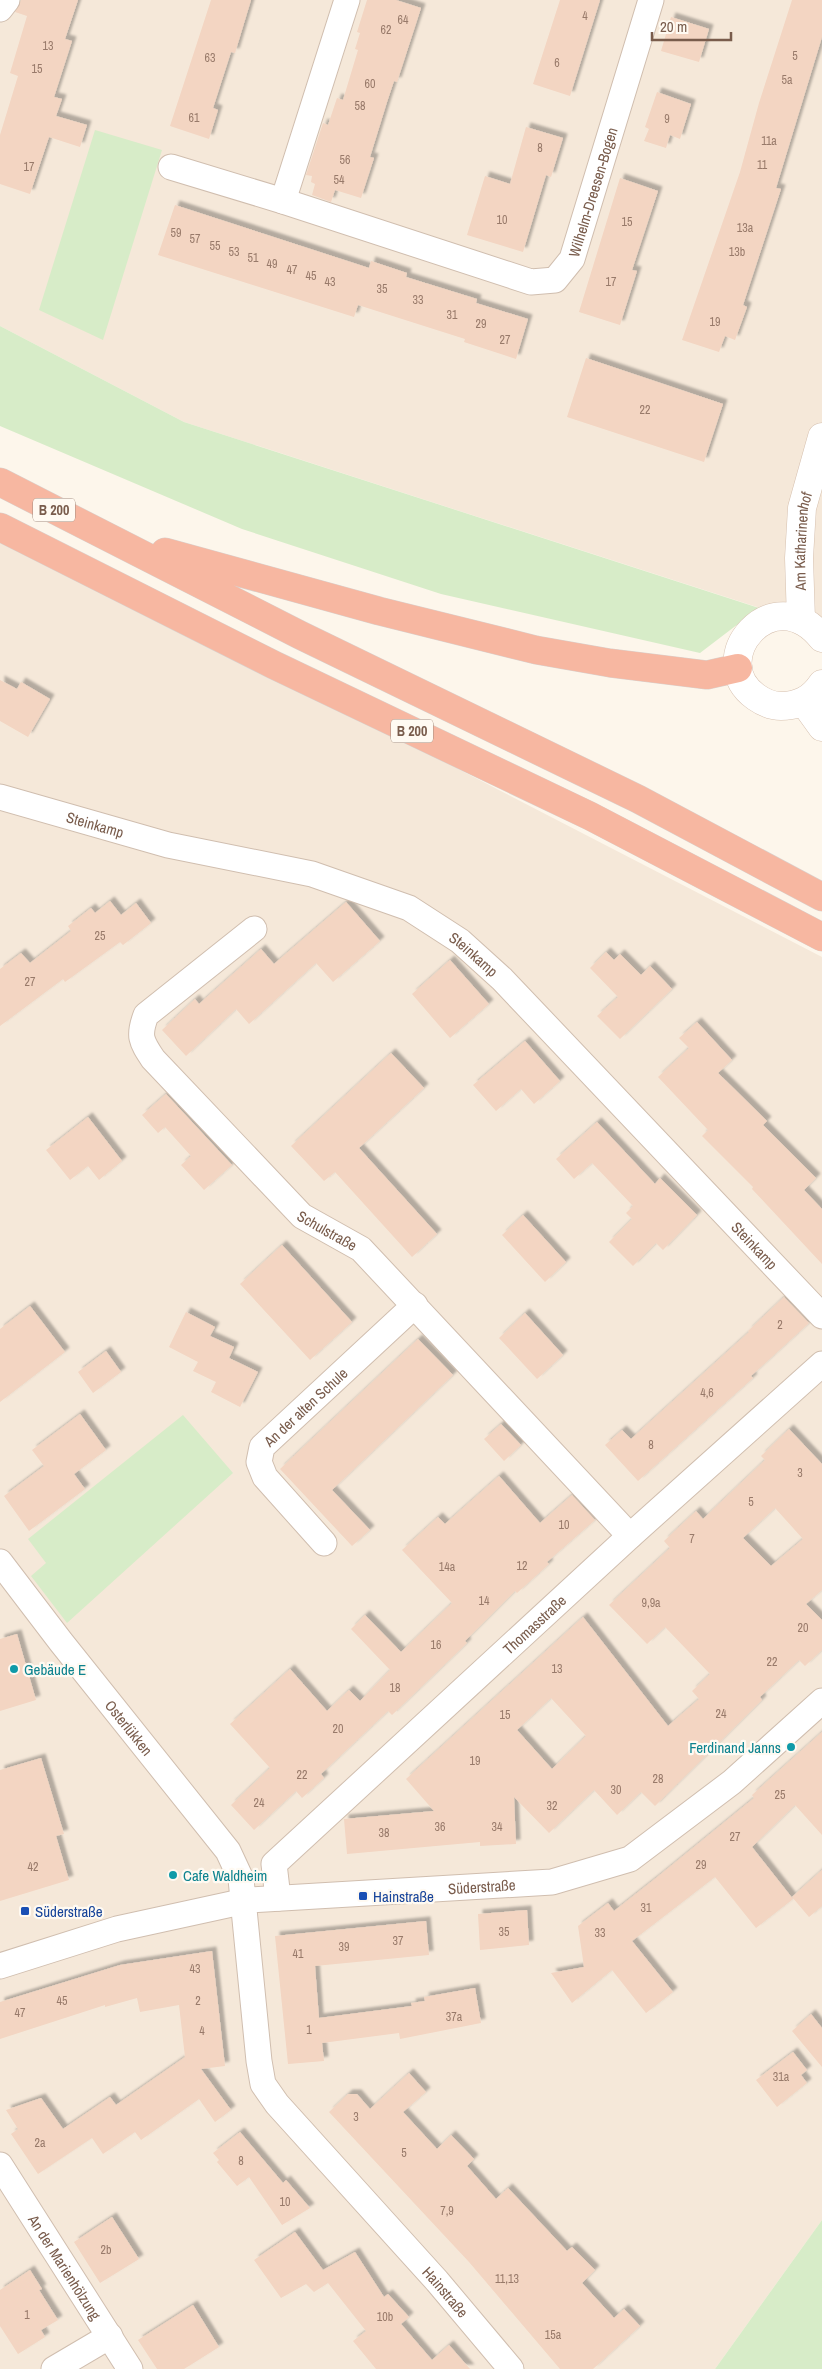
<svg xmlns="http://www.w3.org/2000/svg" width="822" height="2369" viewBox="0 0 822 2369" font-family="'Archivo Narrow',sans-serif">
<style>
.residential{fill:#f5e8d9}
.green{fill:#d7ecc8}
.building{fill:#f3d5c2;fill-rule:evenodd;filter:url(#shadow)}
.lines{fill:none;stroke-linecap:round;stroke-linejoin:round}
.street-casing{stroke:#d0beaf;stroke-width:27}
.secondary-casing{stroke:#d6c0af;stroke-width:29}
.highway-casing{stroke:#d9d1cd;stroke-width:29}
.street{stroke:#fff;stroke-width:25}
.secondary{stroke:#fff;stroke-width:28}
.highway{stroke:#f7b7a1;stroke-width:28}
.culture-dot{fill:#0f9aa8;stroke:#fffaf2;stroke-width:2}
.transit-dot{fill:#1a4fb4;stroke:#fffaf2;stroke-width:2}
.labels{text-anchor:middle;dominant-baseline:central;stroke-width:4.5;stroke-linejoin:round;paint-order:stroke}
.number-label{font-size:12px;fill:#987a6a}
.shield{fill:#fffaf2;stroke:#a18b7e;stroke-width:1}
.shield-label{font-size:14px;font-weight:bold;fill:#795c4c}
.street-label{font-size:15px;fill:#795c4c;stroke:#fffaf2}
.culture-label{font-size:15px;fill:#0d838f;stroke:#fffaf2;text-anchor:start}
.transit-label{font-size:15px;fill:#164399;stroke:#fffaf2;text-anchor:start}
</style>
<defs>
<filter id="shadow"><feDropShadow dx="4.5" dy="-4.5" stdDeviation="1" flood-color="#0004"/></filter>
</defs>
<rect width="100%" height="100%" fill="#fdf6eb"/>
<path class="residential" d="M0 0H822V628L184 422 0 326Z
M0 532 822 957V2220L715 2369H0Z"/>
<path class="green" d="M95 130 162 150 103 340 39 310Z
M0 326 184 422 759 608 700 653 441 594 242 529 0 426Z
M183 1415 233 1473 67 1623 31 1576 46 1563 28 1539Z
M822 2220V2369H715Z"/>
<path class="building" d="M21 0H78L65 39 72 41 54 97 62 99 56 116 87 125 80 147 49 137 30 194 0 184V135L18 76 10 73 27 16 15 12Z
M211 0H251L235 53 231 52 213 108 218 110 209 139 170 126Z
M367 0H396L421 8 397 82 394 81 387 102 370 157 374 158 361 198 335 190 331 202 312 195 315 184 311 182 312 176 306 175 323 123 328 125 337 98 343 100 358 50 355 49 360 33 357 32Z
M560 0H600L570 96 533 84Z
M792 0H822V37L776 188 781 189 743 305 747 307 735 340 725 336 719 352 682 340 740 172 759 103Z
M671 17 709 29 699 62 661 51Z
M657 92 691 104 680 139 670 135 666 148 644 141 649 129 645 127Z
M526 127 563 138 551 177 546 175 523 252 467 235 485 176 510 184Z
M620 178 658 191 632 270 637 271 620 325 579 312Z
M175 205 369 268 371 261 407 273 406 277 477 299 476 303 528 319 516 359 464 342 465 339 358 305 354 317 158 255Z
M586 358 723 404 704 462 567 417Z
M0 680 17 689 21 682 50 699 28 737 0 721Z
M110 901 121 915 136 903 151 923 123 945 120 942 65 982 63 979 0 1026V969L21 953 30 963 71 931 68 926 91 908 95 913Z
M346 902 380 941 333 982 316 963 249 1024 236 1009 186 1056 162 1030 195 999 199 1004 261 949 274 964Z
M606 952 614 960 620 954 641 975 650 966 672 989 620 1039 597 1016 618 997 590 968Z
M450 960 489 1004 450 1038 412 994Z
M697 1022 732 1060 718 1073 767 1121 763 1125 816 1178 804 1190 822 1209V1264L752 1189 753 1187 702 1136 708 1130 658 1077 689 1048 679 1038Z
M525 1041 560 1081 534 1104 521 1089 496 1111 473 1085Z
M391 1053 424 1088 359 1148 437 1234 412 1257 335 1172 324 1181 291 1146Z
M166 1094 232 1165 204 1190 181 1165 191 1156 165 1127 158 1133 142 1115Z
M88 1117 122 1161 99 1180 88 1166 70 1180 46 1150Z
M597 1122 655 1184 660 1178 697 1215 663 1250 656 1243 633 1266 609 1242 632 1219 626 1213 633 1206 592 1163 574 1179 556 1159Z
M523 1215 566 1262 545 1282 502 1235Z
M282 1245 352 1322 310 1360 240 1284Z
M784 1297 809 1323 751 1376 753 1378 638 1481 605 1445 622 1430 631 1439 749 1332 748 1331Z
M30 1306 65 1352 0 1402V1329Z
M186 1312 215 1327 210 1336 234 1347 229 1358 258 1372 240 1407 211 1392 216 1382 193 1371 198 1362 169 1347Z
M525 1313 563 1355 537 1379 499 1338Z
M418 1339 453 1375 332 1490 370 1530 352 1546 280 1469Z
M106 1351 121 1372 93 1393 78 1372Z
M80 1414 106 1450 74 1474 85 1489 29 1531 4 1496 44 1466 32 1450Z
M501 1424 521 1445 504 1461 484 1439Z
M789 1429 822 1464V1590L806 1604 822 1620V1650L805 1666 799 1660 760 1697 762 1700 655 1806 641 1792 617 1815 594 1790 549 1833 514 1797 516 1844 480 1846V1842L347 1854 344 1819 434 1811 406 1779 583 1617 668 1726 699 1699 692 1691 710 1674 665 1627 647 1644 609 1605 670 1548 664 1541 696 1511 703 1519 765 1460 761 1456ZM775 1508 803 1539 771 1566 743 1538ZM551 1698 586 1736 552 1769 517 1730Z
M499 1476 540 1523 572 1495 595 1520 547 1562 549 1564 517 1593 515 1591 465 1641 467 1643 392 1715 388 1711 321 1774 324 1778 302 1798 296 1791 254 1830 231 1805 270 1768 230 1724 290 1669 327 1711 349 1690 360 1701 390 1670 351 1629 365 1615 401 1652 452 1603 402 1550 438 1517 445 1524Z
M17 1634 36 1700 0 1711V1639Z
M822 1732V1835L795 1805 752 1847 793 1899 756 1928 715 1877 632 1941 673 1992 646 2013 612 1970 572 2003 551 1973 584 1967 578 1926 608 1903 614 1911 656 1878 754 1798 752 1795Z
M41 1758 64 1834 56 1836 69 1880 0 1901V1770Z
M822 1870V1906L809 1917 792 1897Z
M527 1910 529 1945 480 1950 478 1914Z
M426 1921 429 1955 315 1966 319 2018 412 2006 411 2003 425 2001 424 1997 475 1988 481 2023 400 2039 399 2033 322 2043 324 2061 288 2064 275 1936Z
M212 1951 225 2066 201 2069 231 2110 215 2122 199 2099 141 2140 135 2132 103 2154 92 2138 38 2174 11 2134 18 2129 6 2110 41 2098 63 2129 110 2097 116 2105 185 2057 179 2005 140 2012 137 1998 105 2007V2005L0 2039V2002L120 1965Z
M811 2014 822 2028V2067L792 2031Z
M793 2052 807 2070 801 2075 807 2083 777 2107 756 2080Z
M409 2073 426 2092 403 2112 437 2149 451 2135 474 2159 467 2166 496 2199 508 2188 567 2251 572 2247 595 2270 582 2283 614 2318 624 2309 640 2326 593 2369H560L469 2262 329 2112 348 2094H357L370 2109Z
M240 2132 283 2183 286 2180 310 2208 282 2225 249 2177 237 2186 217 2162 219 2160 213 2153Z
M112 2217 139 2259 100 2283 74 2242Z
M295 2232 323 2270 355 2252 384 2297 388 2294 409 2317 401 2324 432 2360 449 2345 470 2369H376L353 2341 366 2331 328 2283 314 2292 306 2284 281 2298 254 2260Z
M30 2270 42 2289 39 2290 58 2320 41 2330 45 2337 18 2354 0 2326V2290Z
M193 2305 219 2347 184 2369H157L138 2340Z"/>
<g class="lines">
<defs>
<g id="street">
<path d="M0 9 7 0"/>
<path id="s1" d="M171 167 283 201 531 282 555 280 572 259 651 0"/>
<path d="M283 201 347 0"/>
<path id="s2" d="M0 797 168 845 312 874 409 908 460 941 502 979 822 1316"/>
<path id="s3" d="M254 929 146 1015C138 1036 141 1041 153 1059L302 1216 361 1249 630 1536"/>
<path id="s4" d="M324 1543 265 1477 259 1462 262 1447 415 1305"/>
<path id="s5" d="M0 1562 61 1642 228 1851 241 1879 259 2061 263 2084 277 2104 437 2281 511 2369"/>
<path id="s6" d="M278 1898 274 1864 630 1536 822 1364"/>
<path id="s7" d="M0 1966 117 1929 250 1900 552 1882 630 1859 732 1782 822 1701"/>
<path id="s8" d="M0 2165 130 2369"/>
<path d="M54 2369 110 2336"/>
</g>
<g id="secondary">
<path id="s9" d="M801 620 799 558 802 508 822 437"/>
<path d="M822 638C773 577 704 660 756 697 763 702 772 706 781 706 799 706 812 699 822 684"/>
<path d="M804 702 822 727"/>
</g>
<path id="highway" d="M0 482 300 635 638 799 822 897
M0 527 274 665 590 816 822 937
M165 552 379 611 536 650 610 663 707 675 738 668"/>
</defs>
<use href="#street" class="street-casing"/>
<use href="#secondary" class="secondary-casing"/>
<use href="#highway" class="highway-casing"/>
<use href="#street" class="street"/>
<use href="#secondary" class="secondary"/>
<use href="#highway" class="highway"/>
</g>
<g class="culture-dot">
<circle cx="14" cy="1669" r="5"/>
<circle cx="791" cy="1747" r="5"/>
<circle cx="173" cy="1875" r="5"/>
</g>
<g class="transit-dot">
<rect x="358" y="1891" width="10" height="10" rx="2.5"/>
<rect x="20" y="1906" width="10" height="10" rx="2.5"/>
</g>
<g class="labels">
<g class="number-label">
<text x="585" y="16">4</text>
<text x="403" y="20">64</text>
<text x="386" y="30">62</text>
<text x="48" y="46">13</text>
<text x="795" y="56">5</text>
<text x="210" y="58">63</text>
<text x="557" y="63">6</text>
<text x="37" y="69">15</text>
<text x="787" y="80">5a</text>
<text x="370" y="84">60</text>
<text x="360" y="106">58</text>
<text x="194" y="118">61</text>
<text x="667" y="119">9</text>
<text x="769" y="141">11a</text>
<text x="540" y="148">8</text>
<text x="345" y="160">56</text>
<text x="762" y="165">11</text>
<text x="29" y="167">17</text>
<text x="339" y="180">54</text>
<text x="502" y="220">10</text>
<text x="627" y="222">15</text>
<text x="745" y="228">13a</text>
<text x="176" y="233">59</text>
<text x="195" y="239">57</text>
<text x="215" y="246">55</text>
<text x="234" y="252">53</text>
<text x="737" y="252">13b</text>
<text x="253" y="258">51</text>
<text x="272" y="264">49</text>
<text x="292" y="270">47</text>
<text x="311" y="276">45</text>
<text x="330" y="282">43</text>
<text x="611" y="282">17</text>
<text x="382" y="289">35</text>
<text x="418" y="300">33</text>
<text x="452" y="315">31</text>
<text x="715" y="322">19</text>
<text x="481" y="324">29</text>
<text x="505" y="340">27</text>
<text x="645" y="410">22</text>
<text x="100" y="936">25</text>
<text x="30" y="982">27</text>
<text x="780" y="1325">2</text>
<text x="707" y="1393">4,6</text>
<text x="651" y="1445">8</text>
<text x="800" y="1473">3</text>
<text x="751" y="1502">5</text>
<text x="564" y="1525">10</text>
<text x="692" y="1539">7</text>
<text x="522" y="1566">12</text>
<text x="447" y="1567">14a</text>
<text x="484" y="1601">14</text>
<text x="651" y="1603">9,9a</text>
<text x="803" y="1628">20</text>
<text x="436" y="1645">16</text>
<text x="772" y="1662">22</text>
<text x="557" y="1669">13</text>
<text x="395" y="1688">18</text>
<text x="721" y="1714">24</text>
<text x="505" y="1715">15</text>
<text x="338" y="1729">20</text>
<text x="475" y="1761">19</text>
<text x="302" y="1775">22</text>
<text x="658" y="1779">28</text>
<text x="616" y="1790">30</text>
<text x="780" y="1795">25</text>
<text x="259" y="1803">24</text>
<text x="552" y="1806">32</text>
<text x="440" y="1827">36</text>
<text x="497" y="1827">34</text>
<text x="384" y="1833">38</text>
<text x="735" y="1837">27</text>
<text x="701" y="1865">29</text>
<text x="33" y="1867">42</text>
<text x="646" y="1908">31</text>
<text x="504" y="1932">35</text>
<text x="600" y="1933">33</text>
<text x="398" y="1941">37</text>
<text x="344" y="1947">39</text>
<text x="298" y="1954">41</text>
<text x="195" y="1969">43</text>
<text x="62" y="2001">45</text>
<text x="198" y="2001">2</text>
<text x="20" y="2013">47</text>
<text x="454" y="2017">37a</text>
<text x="309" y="2030">1</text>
<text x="202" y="2031">4</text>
<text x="781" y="2077">31a</text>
<text x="356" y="2117">3</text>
<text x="40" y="2143">2a</text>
<text x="404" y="2153">5</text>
<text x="241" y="2161">8</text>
<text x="285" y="2202">10</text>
<text x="447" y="2211">7,9</text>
<text x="106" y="2250">2b</text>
<text x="507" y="2279">11,13</text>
<text x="27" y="2315">1</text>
<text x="385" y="2317">10b</text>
<text x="553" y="2335">15a</text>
</g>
<g class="shield">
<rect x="33" y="498.5" width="42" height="23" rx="4"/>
<rect x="391" y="719.5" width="42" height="23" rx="4"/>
</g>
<g class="shield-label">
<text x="54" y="510">B 200</text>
<text x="412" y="731">B 200</text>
</g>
<g class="street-label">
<text stroke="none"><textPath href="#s1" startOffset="499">Wilhelm-Dreesen-Bogen</textPath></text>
<text stroke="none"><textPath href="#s9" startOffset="79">Am Katharinenhof</textPath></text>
<text stroke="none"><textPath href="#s2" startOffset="99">Steinkamp</textPath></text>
<text stroke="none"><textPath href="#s2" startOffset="504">Steinkamp</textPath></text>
<text stroke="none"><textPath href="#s3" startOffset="431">Schulstraße</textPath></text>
<text stroke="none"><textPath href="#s2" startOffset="909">Steinkamp</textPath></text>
<text stroke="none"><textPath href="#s4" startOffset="179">An der alten Schule</textPath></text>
<text stroke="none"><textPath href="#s6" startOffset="388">Thomasstraße</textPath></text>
<text stroke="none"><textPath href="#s5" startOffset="210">Osterlükken</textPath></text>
<text stroke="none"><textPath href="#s7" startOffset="491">Süderstraße</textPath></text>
<text stroke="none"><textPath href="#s8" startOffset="121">An der Marienhölzung</textPath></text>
<text stroke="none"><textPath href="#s5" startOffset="882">Hainstraße</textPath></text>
</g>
<g class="culture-label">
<text x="24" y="1669">Gebäude E</text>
<text x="781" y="1747" text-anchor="end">Ferdinand Janns</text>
<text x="183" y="1875">Cafe Waldheim</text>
</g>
<g class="transit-label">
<text x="373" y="1896">Hainstraße</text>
<text x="35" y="1911">Süderstraße</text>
</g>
</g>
<path d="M652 32v8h79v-8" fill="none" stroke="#795c4c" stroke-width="2.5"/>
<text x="660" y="32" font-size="15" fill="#795c4c" stroke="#fffaf2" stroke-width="4" paint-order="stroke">20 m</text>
</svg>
